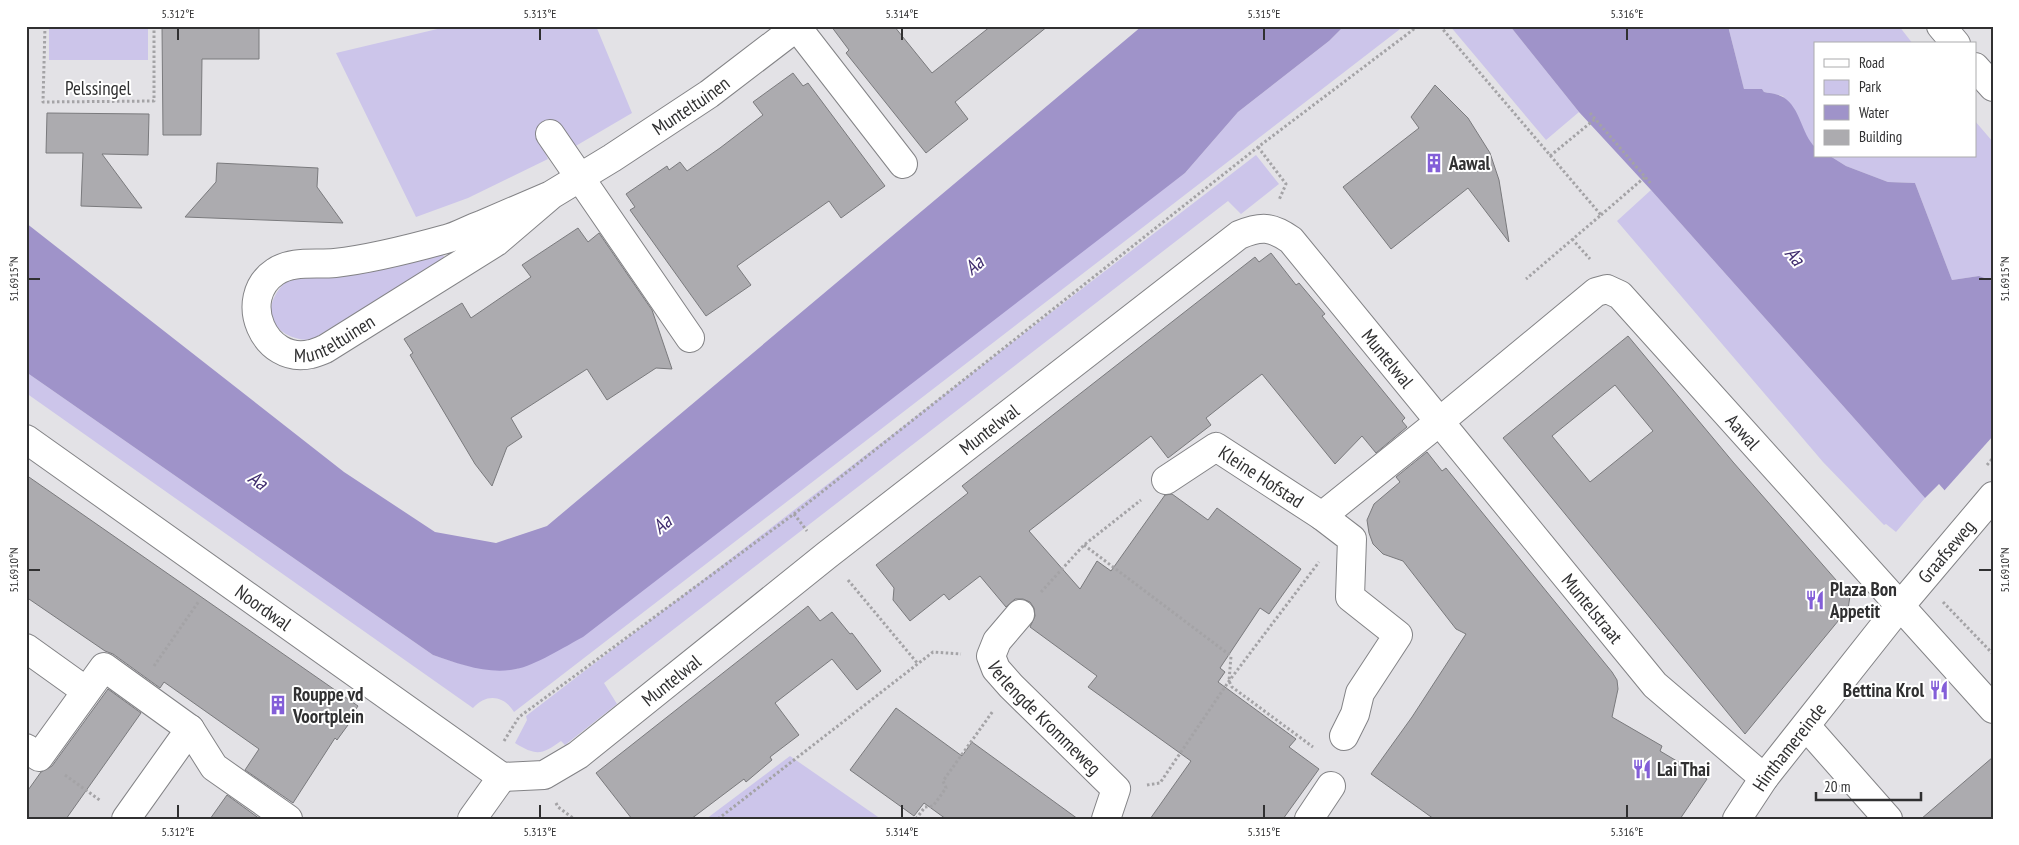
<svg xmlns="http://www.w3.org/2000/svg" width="2019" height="845" viewBox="0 0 2019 845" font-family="'PT Sans Narrow',sans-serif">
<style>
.green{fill:#ccc5ea}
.water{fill:#9f93c9}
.pier{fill:#e3e2e6}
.building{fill:#acabaf;stroke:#7a7a7d;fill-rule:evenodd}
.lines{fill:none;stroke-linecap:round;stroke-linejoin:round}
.minor-casing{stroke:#838386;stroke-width:30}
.path{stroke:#a4a3a6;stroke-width:3;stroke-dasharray:2.5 2.5;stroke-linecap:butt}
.minor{stroke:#fff;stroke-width:28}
.ticks{fill:none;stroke:#303031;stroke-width:2}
.labels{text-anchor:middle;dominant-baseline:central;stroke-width:4;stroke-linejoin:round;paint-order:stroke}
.street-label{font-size:19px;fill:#303031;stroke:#fff}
.poi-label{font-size:19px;font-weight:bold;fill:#303031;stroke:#fff;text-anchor:start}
.water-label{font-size:20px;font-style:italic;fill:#412e6f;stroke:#fff}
.neatline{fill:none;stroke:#303031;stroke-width:2}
.ticks-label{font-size:12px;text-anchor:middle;fill:#303031}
</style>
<rect width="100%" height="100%" fill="#e3e2e6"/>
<path class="green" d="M49 26H148V60H49Z
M450 26H596L632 113 574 147 557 122 537 135 548 159 468 198 416 217 336 53Z
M1344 26H1404L514 712C504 695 486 693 473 708L26 393V372L433 655C465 666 483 671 517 669L1185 173 1238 112 1329 41Z
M1450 26H1510L1579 112 1546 140Z
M1728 26H1899L1913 44H1815V147L1808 141 1783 96 1764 92 1762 89H1744Z
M1975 121 1993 142V281L1979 276 1952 280 1915 183 1888 182 1846 166 1830 156H1975Z
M1256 155 1279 184 1241 214 1228 201 604 683 617 704 565 745 561 741C542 755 536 756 515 743L527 720 526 716Z
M1651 190 1925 498 1896 532 1886 524 1884 525 1823 462 1617 221Z
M440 253 444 256 443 260 311 340C285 341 260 321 276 294 279 289 283 283 289 281 305 276 323 279 339 277 374 272 406 264 440 253Z
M790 756 881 819H706Z"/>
<path class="water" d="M1142 26H1344L1329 41 1238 112 1185 173 583 637C566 646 534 666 516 669 489 675 459 664 433 655L26 372V223L344 472 435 532 496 543 547 526Z
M1510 26H1728L1744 89H1762L1764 92C1769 93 1778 94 1783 97 1801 108 1801 134 1815 147V156H1830L1846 166 1888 182 1915 183 1952 280 1979 276 1993 281V545L1939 484 1925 498 1651 190 1579 112Z"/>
<path class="pier" d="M1993 436V548L1943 492Z"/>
<path class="building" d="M162 26 259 28V59H202L201 135H163Z
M831 26H894L932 73 991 26H1048L955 102 968 119 926 153 846 53 849 50Z
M793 73 803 86 808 83 885 186 841 218 829 201 737 266 751 285 706 316 630 210 635 207 626 194 667 166 669 170 680 162 687 171 720 148 763 115 753 102Z
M1435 85 1468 118 1490 153 1499 180 1509 242 1468 188 1391 249 1343 187 1419 128 1411 117Z
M47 113 149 114 148 155 102 154 142 208 81 206 83 153H46Z
M217 163 318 168 317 187 343 223 185 217 216 182Z
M578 228 588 242 599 233 652 310 672 369 656 368 607 400 587 369 511 418 522 437 507 447 492 486 475 464 410 355 413 353 404 339 462 303 471 318 531 277 522 265Z
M1271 253 1296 285 1299 283 1325 314 1322 316 1405 418 1402 421 1407 427 1376 453 1362 436 1335 464 1262 374 1206 418 1211 425 1168 458 1151 436 1029 531 1080 589 1097 561 1111 571 1165 495 1172 494 1208 520 1217 508 1301 569 1269 614 1260 608 1220 668 1225 672 1218 682 1296 739 1289 747 1319 769 1283 819H1150L1191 761 1088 687 1097 676 1030 627 1035 616 1034 608 1030 602 1023 599H1015L1006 607 980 576 949 600 944 594 910 621 893 600 894 588 876 565 968 493 962 486 1255 257 1259 262Z
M1628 336 1733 462 1850 596 1848 609 1745 734 1503 438ZM1615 385 1653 431 1590 482 1552 436Z
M1427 452 1442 471 1446 468 1612 672 1617 680 1618 689 1612 717 1662 746 1660 751 1707 779 1680 819H1434L1371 774 1412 717 1466 634 1456 629 1403 561 1383 554 1373 544 1369 533 1367 520 1374 504 1400 482 1396 477Z
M26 475 358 706 354 712 356 714 337 740 335 738 293 803 245 770 259 749 164 682 160 688 113 654 105 651 26 597Z
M808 606 820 621 832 612 850 634 852 633 881 671 857 690 832 659 775 703 799 735 770 757 772 760 746 782 744 779 691 819H632L596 773Z
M108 689 141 713 66 819H26V793L41 772 52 766Z
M896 708 962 756 972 742 1078 819H946L924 803 914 816 850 770Z
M1993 757V819H1921Z
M227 795 260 819H210Z"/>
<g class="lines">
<defs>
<g id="minor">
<path d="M796 26 903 164"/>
<path d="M1941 26 1956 44"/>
<path d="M1975 67 1993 87"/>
<path d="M550 134 690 338"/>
<path id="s1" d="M551 195C528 205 504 215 481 225 469 229 458 236 446 239 410 249 371 259 335 263 316 265 292 260 275 272 236 298 264 365 311 354 316 353 320 351 325 349L496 242 551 195 612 158 709 94 798 26"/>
<path id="s2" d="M26 439 502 777"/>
<path id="s3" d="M1166 480 1216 447 1322 516 1439 422 1596 292 1607 289 1620 295 1993 709"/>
<path d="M1322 516 1352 539 1350 597 1398 635 1360 693 1355 714 1344 736"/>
<path id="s4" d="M1020 614 997 641 991 656 996 669 1011 686 1116 789 1106 819"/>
<path d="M26 648 86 691"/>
<path d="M1806 726 1888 819"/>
<path d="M190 729 214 767 288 819"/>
<path d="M26 748 39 757 104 667 190 729 126 819"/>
<path id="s5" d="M502 777 544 775 578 755 827 555 1239 235C1261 226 1271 226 1291 240L1655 685 1764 778"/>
<path d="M472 819 502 777"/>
<path d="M1309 819 1331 786"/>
<path id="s6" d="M1737 819 1764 778 1900 606 1993 496"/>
</g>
</defs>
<use href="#minor" class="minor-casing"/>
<path class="path" d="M45 26 43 102 154 101V26
M1440 26 1601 215 1526 279
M1590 113 1652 185
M1258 147 1286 184 1279 200
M1550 156 1595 119
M1601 215 1645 177
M1572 239 1590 259
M1987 465 1993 458
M794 514 807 531
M1084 545 1231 656 1229 681 1232 687 1313 747
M848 580 918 664
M1041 592 1084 545 1141 500
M1943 602 1993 654
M154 666 199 601
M504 741 519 717 794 514 1258 147 1418 26
M65 775 101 801
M1147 785 1160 783 1229 681 1319 562
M556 803 558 807 574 819
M718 819 933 652 961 654
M916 819 925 807 933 806 946 788 943 781 993 711"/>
<use href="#minor" class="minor"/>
</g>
<path class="ticks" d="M178 28V40M540 28V40M902 28V40M1264 28V40M1627 28V40M28 279H40M1979 279H1992M28 570H40M1979 570H1992M178 805V818M540 805V818M902 805V818M1264 805V818M1627 805V818"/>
<defs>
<symbol id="building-bare" viewBox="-9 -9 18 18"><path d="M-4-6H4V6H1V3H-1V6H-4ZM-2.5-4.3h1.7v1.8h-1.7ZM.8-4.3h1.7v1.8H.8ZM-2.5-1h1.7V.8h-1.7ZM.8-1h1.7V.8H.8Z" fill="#835ed8" stroke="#fff" stroke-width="2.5" paint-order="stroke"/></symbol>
<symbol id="restaurant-bare" viewBox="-9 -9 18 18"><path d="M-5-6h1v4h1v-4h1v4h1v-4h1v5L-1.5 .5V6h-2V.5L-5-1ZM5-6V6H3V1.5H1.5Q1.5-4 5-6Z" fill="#835ed8" stroke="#fff" stroke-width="2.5" paint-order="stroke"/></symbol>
</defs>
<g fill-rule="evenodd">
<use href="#building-bare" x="1420" y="149" width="28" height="28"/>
<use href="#restaurant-bare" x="1801" y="586" width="28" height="28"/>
<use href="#restaurant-bare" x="1925" y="676" width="28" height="28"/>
<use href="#building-bare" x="264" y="691" width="28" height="28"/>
<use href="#restaurant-bare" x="1628" y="755" width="28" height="28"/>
</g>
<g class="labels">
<g class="street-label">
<text x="98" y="88">Pelssingel</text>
<text stroke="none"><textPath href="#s1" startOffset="868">Munteltuinen</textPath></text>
<text stroke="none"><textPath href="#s1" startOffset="440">Munteltuinen</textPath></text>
<text stroke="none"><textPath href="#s5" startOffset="1131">Muntelwal</textPath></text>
<text stroke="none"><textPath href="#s5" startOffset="606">Muntelwal</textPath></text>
<text stroke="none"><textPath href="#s3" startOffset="750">Aawal</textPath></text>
<text stroke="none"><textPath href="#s3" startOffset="114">Kleine Hofstad</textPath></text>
<text stroke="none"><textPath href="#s6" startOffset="340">Graafseweg</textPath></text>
<text stroke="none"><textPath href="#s2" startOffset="291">Noordwal</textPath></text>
<text stroke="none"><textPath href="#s5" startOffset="1454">Muntelstraat</textPath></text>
<text stroke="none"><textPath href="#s5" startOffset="201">Muntelwal</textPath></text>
<text stroke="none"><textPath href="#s4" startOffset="134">Verlengde Krommeweg</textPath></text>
<text stroke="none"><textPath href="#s6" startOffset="89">Hinthamereinde</textPath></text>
</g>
<g class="poi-label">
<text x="1449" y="163">Aawal</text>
<text x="1830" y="589">Plaza Bon<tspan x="1830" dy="22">Appetit</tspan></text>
<text x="1924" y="690" text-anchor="end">Bettina Krol</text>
<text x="293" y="694">Rouppe vd<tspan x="293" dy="22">Voortplein</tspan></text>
<text x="1657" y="769">Lai Thai</text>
</g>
<g class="water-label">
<text transform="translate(1795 256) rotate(50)">Aa</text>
<text transform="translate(974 265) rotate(-40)">Aa</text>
<text transform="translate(258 480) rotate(35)">Aa</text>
<text transform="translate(662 524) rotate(-40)">Aa</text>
</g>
</g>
<rect width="2019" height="845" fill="none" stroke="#ffffff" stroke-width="55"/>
<rect x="1814" y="42" width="162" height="115" fill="#ffffff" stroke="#acacad"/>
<rect x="1824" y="59" width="25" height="8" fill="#ffffff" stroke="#acacad"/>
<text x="1859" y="68" font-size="15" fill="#303031">Road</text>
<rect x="1824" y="80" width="25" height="15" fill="#ccc5ea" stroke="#acacad"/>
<text x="1859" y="92" font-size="15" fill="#303031">Park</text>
<rect x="1824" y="105" width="25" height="15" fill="#9f93c9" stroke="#acacad"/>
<text x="1859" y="118" font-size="15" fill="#303031">Water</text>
<rect x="1824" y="130" width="25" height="15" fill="#acabaf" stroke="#acacad"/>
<text x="1859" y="142" font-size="15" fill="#303031">Building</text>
<path d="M1816 792v8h105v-8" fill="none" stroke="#303031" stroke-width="2.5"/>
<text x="1824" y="792" font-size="15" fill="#303031" stroke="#ffffff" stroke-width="4" paint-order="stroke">20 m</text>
<rect x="28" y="28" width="1964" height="790" class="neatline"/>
<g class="ticks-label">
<text x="178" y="18">5.312°E</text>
<text x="540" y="18">5.313°E</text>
<text x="902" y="18">5.314°E</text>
<text x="1264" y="18">5.315°E</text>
<text x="1627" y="18">5.316°E</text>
<text transform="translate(14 279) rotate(-90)" y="4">51.6915°N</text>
<text transform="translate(2005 279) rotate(-90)" y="4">51.6915°N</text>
<text transform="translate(14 570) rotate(-90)" y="4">51.6910°N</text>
<text transform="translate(2005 570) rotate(-90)" y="4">51.6910°N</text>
<text x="178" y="836">5.312°E</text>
<text x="540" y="836">5.313°E</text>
<text x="902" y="836">5.314°E</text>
<text x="1264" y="836">5.315°E</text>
<text x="1627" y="836">5.316°E</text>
</g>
</svg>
